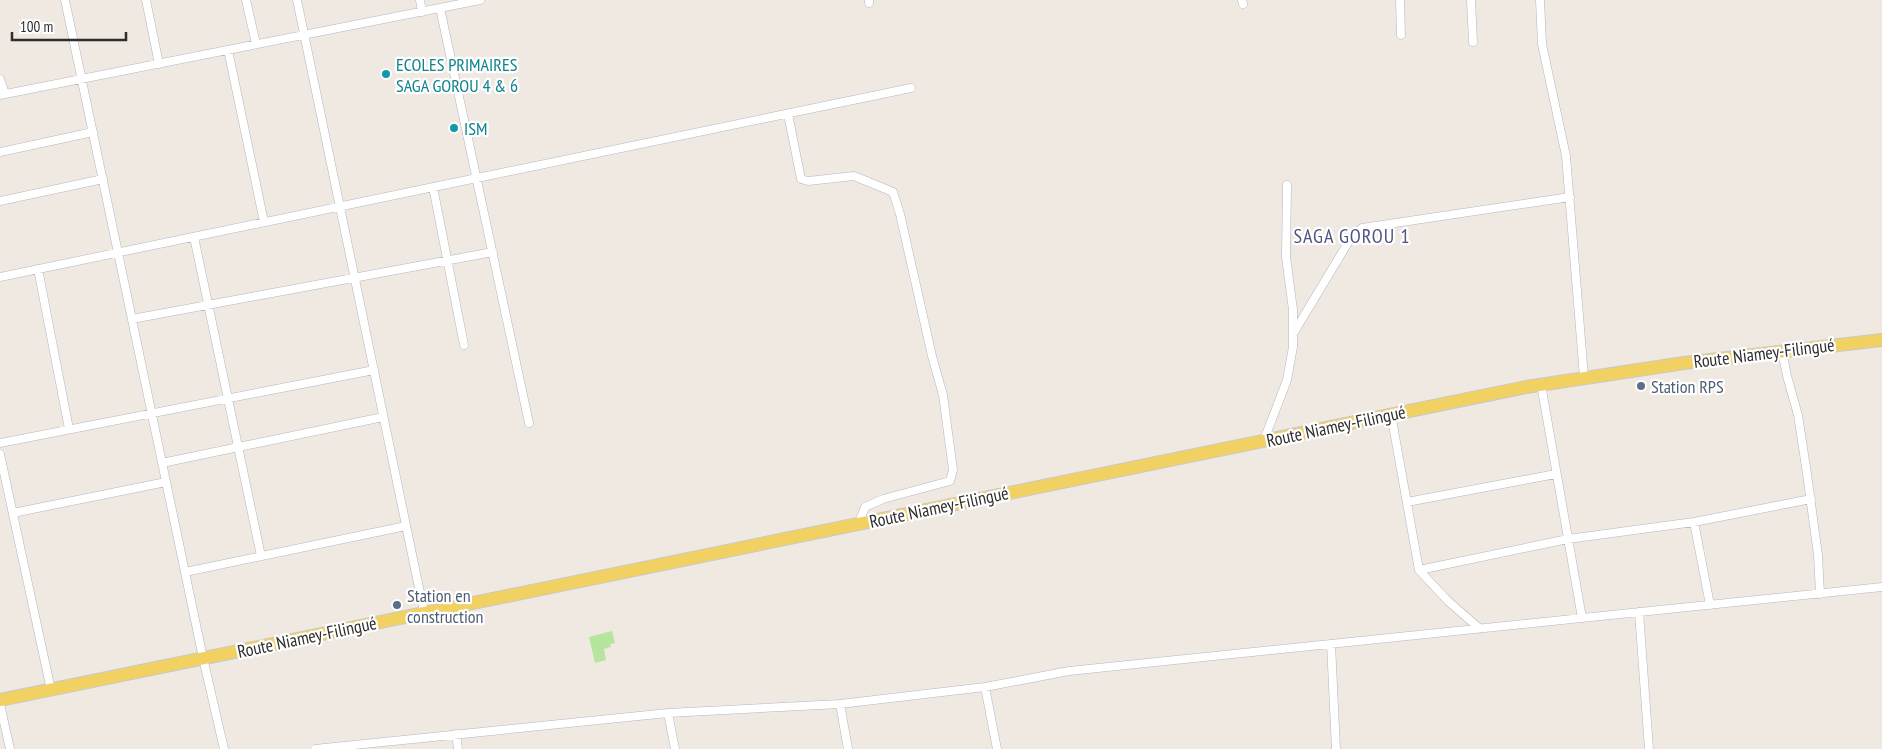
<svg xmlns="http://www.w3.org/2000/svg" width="1882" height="749" viewBox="0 0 1882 749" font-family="'PT Sans Narrow',sans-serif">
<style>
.garden{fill:#b6e59e}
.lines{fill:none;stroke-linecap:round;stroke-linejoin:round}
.minor-casing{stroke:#b4b7c1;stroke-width:9}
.primary-casing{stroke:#c9c9c9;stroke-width:14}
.minor{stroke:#fff;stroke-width:8}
.primary{stroke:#f2d163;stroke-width:12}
.culture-dot{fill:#0f9aa8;stroke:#fff;stroke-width:2}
.service-dot{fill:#5c6f8a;stroke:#fff;stroke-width:2}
.labels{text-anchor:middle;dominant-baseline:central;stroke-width:4.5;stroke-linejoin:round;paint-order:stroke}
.culture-label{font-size:18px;fill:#0d838f;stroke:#fff;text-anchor:start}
.street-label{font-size:18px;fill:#2e2e2e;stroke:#fff}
.service-label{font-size:18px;fill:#4e5e75;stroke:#fff;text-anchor:start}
.quarter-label{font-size:20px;letter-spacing:1px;fill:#4d5680;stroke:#fff}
</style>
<rect width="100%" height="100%" fill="#efe9e1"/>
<path class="garden" d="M612 631 615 643 610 644 611 647 604 649 606 660 595 663 589 637Z"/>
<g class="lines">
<defs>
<path id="minor" d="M65 0 203 658 224 749
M146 0 159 64
M246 0 256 44
M297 0 424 612
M420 0 422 12
M869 0V3
M1242 0 1243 4
M1400 0 1401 35
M1471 0 1473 42
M1540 0 1542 44 1566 156 1584 377
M440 8 529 423
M228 50 264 222
M0 79 5 94
M0 95 480 0
M788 114 801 179 808 181 854 176 893 192 900 214 932 356 943 395 953 470 950 481 883 499 865 507 859 523
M0 152 93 132
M433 187 464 345
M0 201 103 179
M194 237 261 556
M38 269 69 429
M0 277 911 88
M132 319 493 252
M1293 334 1352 236 1362 228 1570 197
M1782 351 1787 376 1798 415 1807 474 1818 555 1820 594
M1541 384 1582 618
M1391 414 1419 570 1448 601 1480 629
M1264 440 1287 380 1293 347V310L1286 257 1287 185
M0 443 374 370
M0 454 51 690
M162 463 383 417
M1407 502 1556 474
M13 513 166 482
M1694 522 1710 605
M1419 570 1568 539 1694 522 1811 499
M185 572 406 526
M1639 612 1649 749
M1331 644 1336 749
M985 687 997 749
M0 704 10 749
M840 704 848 749
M668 713 675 749
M456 734 458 749
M315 749 668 713 840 704 985 687 1069 671 1882 587"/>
<path id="primary" d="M0 700 1526 387 1684 363 1882 340"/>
</defs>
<use href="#minor" class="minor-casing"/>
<use href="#primary" class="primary-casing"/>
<use href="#minor" class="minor"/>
<use href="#primary" class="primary"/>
</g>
<g class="culture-dot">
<circle cx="386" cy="74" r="5"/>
<circle cx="454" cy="128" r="5"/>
</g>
<g class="service-dot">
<circle cx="1641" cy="386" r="5"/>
<circle cx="397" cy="605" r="5"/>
</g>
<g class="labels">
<g class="culture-label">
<text x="396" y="64">ECOLES PRIMAIRES<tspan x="396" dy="21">SAGA GOROU 4 &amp; 6</tspan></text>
<text x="464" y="128">ISM</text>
</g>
<g class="street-label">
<text transform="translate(1764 353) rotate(-7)">Route Niamey-Filingué</text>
<text transform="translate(1336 426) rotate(-12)">Route Niamey-Filingué</text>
<text transform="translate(939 507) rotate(-12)">Route Niamey-Filingué</text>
<text transform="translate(307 637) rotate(-12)">Route Niamey-Filingué</text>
</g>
<g class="service-label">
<text x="1651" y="386">Station RPS</text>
<text x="407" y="595">Station en<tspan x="407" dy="21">construction</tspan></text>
</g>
<g class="quarter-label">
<text x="1352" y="236">SAGA GOROU 1</text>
</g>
</g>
<path d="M12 32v8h114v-8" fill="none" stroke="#2e2e2e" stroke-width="2.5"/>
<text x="20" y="32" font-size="15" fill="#2e2e2e" stroke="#ffffff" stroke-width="4" paint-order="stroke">100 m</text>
</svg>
